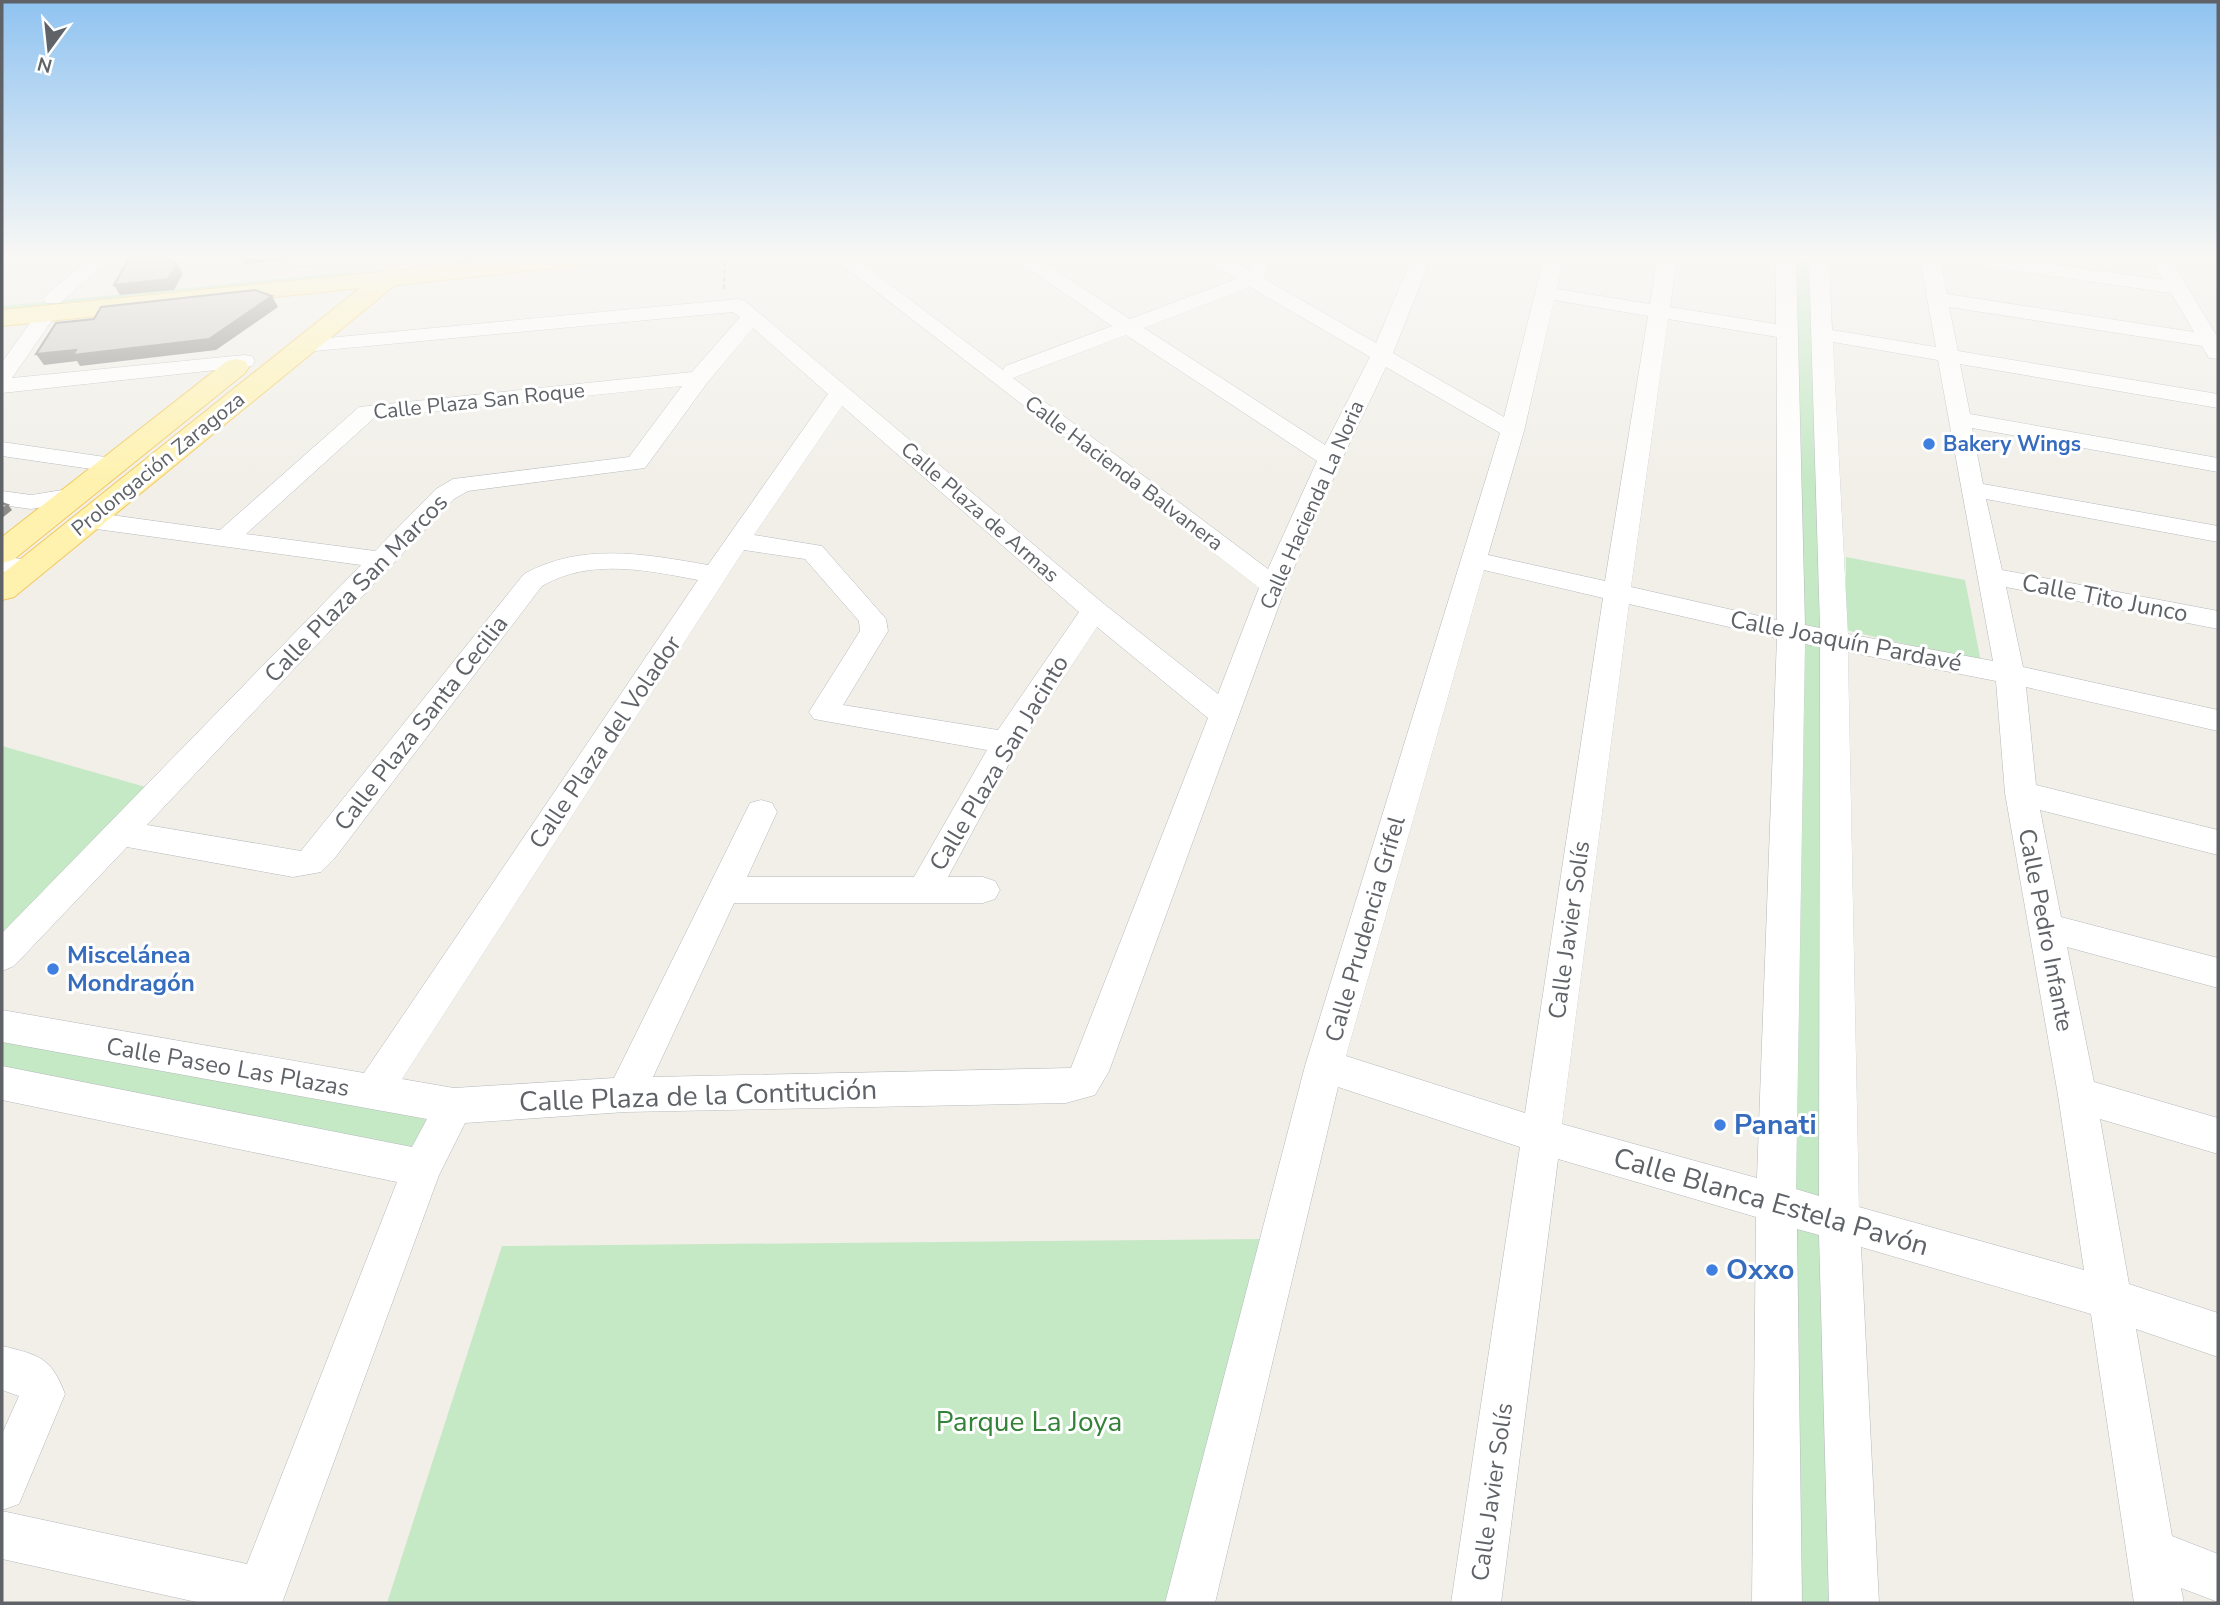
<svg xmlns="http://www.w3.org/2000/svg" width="2220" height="1605" viewBox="0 0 2220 1605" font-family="'Nunito Sans',sans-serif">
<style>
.green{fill:#c5e8c5}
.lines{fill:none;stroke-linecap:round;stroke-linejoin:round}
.minor-casing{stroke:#b5b8bc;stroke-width:1}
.major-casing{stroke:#f2c960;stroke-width:2}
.path{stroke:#9cc7a9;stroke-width:2.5;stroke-dasharray:5 2.5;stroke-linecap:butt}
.minor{fill:#fff;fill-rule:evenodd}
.major{fill:#fff2af;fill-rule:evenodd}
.shaded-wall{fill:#8f8d8a}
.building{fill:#cccac5;stroke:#8f8d8a;stroke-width:2}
.shop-dot{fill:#3f7fe0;stroke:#fff;stroke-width:2.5}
.labels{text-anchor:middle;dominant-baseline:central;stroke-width:6;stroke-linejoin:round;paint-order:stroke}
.far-street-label{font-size:21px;fill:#5f6368;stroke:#fff}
.far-shop-label{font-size:21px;font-weight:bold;fill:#366cbe;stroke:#fff;text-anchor:start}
.street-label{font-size:24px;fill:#5f6368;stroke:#fff}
.shop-label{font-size:24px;font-weight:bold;fill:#366cbe;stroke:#fff;text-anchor:start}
.near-street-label{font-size:28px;fill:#5f6368;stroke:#fff}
.near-shop-label{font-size:28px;font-weight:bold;fill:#366cbe;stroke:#fff;text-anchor:start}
.near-park-label{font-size:28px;fill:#348238;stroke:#fff}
</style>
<rect width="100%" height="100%" fill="#f1efe8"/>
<path class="green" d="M1791 258H1816L1826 633 1800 628Z
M358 271 347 280 2 315V306Z
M1846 557 1965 580 1981 662 1846 630Z
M1800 639 1824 644 1827 1208 1786 1198Z
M2 746 156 790 2 953Z
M2 1033 375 1106 431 1121 402 1159 2 1068Z
M1787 1223 1827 1231 1840 1603H1791Z
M1270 1239 1167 1603H387L502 1246Z"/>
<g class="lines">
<defs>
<path id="minor" d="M90 258H111L60 303H46L43 299 46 295Z
M288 258H330C322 267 301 268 289 265L286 261Z
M833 258H855L1003 370 1005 366 1112 326 1013 258H1036L1130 319 1236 279 1205 258H1229L1248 269 1253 258H1272L1263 278 1376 343 1412 258H1431L1393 353 1504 417 1544 258H1564L1557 289 1650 304 1657 258H1677L1670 307 1776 324V258H1796L1805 625 1820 628 1809 258H1829L1832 330 1936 347 1920 258H1940L1947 294 2194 332 2171 293 1968 264 1959 258H2012L2163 280 2151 258H2170L2218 338V359L2209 358 2202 346 1949 307 1958 351 2218 394V408L1960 364 1970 414 2218 458V472L1972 428 1983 484 2218 526V542L1986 499 2002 570 2218 611V629L2006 587 2023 667 2218 710V731L2026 687 2036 785 2218 830V855L2040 810 2061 917 2218 958V988L2067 947 2094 1082 2218 1118V1154L2100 1119 2129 1284 2218 1313V1357L2136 1329 2172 1536 2218 1554V1602L2181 1588 2184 1603H2134L2091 1314 1861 1247 1879 1603H1829L1819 1235 1797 1229 1802 1603H1752L1756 1217 1558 1159 1501 1603H1451L1520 1147 1338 1087 1215 1603H1165L1305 1066 1500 433 1386 367 1342 459 1286 586 1109 1071 1095 1095 1066 1103 625 1112 465 1123 439 1175 282 1603H201L2 1559V1511L247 1564 397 1182 2 1100V1066L412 1147 427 1119 2 1042V1010L364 1073 698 580C646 570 590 558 542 586L334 859 321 872 293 877 127 847 14 966 2 971V933L361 565 89 528 80 525 76 520 80 515 89 512 220 530 359 407 692 372 740 317 733 312 304 352 296 351 293 346 296 341 738 299 745 301 1104 604 1218 694 1259 588ZM1250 287 1370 357 1325 445 1144 328ZM1554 300 1648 316 1605 581 1488 555 1524 431ZM1668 319 1777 337V620L1631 587ZM753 328 828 394 708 565C645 554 582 542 524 574L301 851 147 825 454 499 468 491 645 468 707 383ZM1126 335 1317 461 1268 569 1013 378ZM1833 342 1938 360 1993 661 1848 634ZM682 386 629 457 453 479 436 489 375 551 246 534 374 418ZM842 406 1079 612 998 730 843 705 888 631 886 619 822 546 754 535ZM744 550 805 559 859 621 860 631 809 712 814 719 987 750 914 877H747L777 812 772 803 761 800 750 803 614 1078 454 1088 402 1079ZM1484 570 1603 598 1525 1113 1346 1056ZM1629 604 1777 638 1757 1178 1562 1124ZM1097 627 1208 718 1071 1068 653 1077 734 903H983L995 899 1000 890 995 881 983 877H948L1018 747ZM1805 644 1820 647 1819 1196 1796 1189ZM1848 652 1996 681 2005 793 2058 1095 2084 1270 1859 1207Z
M47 307 54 309 57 313 12 378 244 355 252 356 255 361 252 366 244 367 2 393V362L40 309Z
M2 442 112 458 120 460 124 465 120 470 112 472 2 456Z
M75 488 84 490 87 495 84 500 31 509 2 505V491L31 495Z
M2 556 39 562 43 568 39 574 30 576 2 572Z
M2 1346C39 1355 51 1357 65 1394L19 1504 2 1510V1434L19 1396 2 1390Z"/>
<path id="major" d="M511 258H596L592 263 584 265 395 285 14 597 2 600V574L360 288 2 326V310L381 272 392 268 400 270Z
M236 359 245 361 249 367 245 373 13 560 2 563V537L227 361Z"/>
</defs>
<use href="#minor" class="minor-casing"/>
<use href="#major" class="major-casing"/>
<path class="path" d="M724 289 725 258"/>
<use href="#minor" class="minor"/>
<use href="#major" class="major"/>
</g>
<path class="shaded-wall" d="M242 258H285L284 260 245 264Z
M177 264 183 274 174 290 120 295 114 285Z
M272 296 278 307 216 350 80 366 77 361 44 365 36 354Z
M8 505 12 510 2 518V509Z"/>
<path class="building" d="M129 258H162L177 264 168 279 114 285Z
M255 290 272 296 209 339 73 355 76 350 36 354 56 323 94 319 101 307Z
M2 503 8 505 2 509Z"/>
<linearGradient id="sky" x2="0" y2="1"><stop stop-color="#8fc3f1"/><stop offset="0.53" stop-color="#f9f8f5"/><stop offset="1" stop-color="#f9f8f5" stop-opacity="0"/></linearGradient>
<rect width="2220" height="483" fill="url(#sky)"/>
<g class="shop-dot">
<circle cx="1929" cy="444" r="7"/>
<circle cx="53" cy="969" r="7"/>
<circle cx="1720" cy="1125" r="7"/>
<circle cx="1712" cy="1270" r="7"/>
</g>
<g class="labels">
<g class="far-street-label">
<text transform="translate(479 401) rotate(-6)">Calle Plaza San Roque</text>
<text transform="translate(158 464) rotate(-39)">Prolongación Zaragoza</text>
<text transform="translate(1124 473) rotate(37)">Calle Hacienda Balvanera</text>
<text transform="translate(1312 505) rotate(-66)">Calle Hacienda La Noria</text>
<text transform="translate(980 512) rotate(41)">Calle Plaza de Armas</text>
</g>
<g class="far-shop-label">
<text x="1943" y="444">Bakery Wings</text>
</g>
<g class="street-label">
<text transform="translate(356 588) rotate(-46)">Calle Plaza San Marcos</text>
<text transform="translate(2105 598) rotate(11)">Calle Tito Junco</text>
<text transform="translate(1846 641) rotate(11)">Calle Joaquín Pardavé</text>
<text transform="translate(421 723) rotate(-52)">Calle Plaza Santa Cecilia</text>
<text transform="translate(605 742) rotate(-56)">Calle Plaza del Volador</text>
<text transform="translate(999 763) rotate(-59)">Calle Plaza San Jacinto</text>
<text transform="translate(1365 929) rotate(-74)">Calle Prudencia Grifel</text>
<text transform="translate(1569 930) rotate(-82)">Calle Javier Solís</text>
<text transform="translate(2046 930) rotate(79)">Calle Pedro Infante</text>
<text transform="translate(228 1067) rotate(10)">Calle Paseo Las Plazas</text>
<text transform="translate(1492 1492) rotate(-82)">Calle Javier Solís</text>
</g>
<g class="shop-label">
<text x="67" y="955">Miscelánea<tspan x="67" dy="28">Mondragón</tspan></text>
</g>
<g class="near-street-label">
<text transform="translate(698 1096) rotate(-2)">Calle Plaza de la Contitución</text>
<text transform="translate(1771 1202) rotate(16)">Calle Blanca Estela Pavón</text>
</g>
<g class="near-shop-label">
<text x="1734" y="1125">Panati</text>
<text x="1726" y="1270">Oxxo</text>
</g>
<g class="near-park-label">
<text x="1029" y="1422">Parque La Joya</text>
</g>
</g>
<rect width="2220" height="1605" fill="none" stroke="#5f6368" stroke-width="7"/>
<g transform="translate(49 49) rotate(195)" stroke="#ffffff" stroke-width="5" paint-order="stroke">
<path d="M0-5L12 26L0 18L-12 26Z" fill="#5f6368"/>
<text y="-10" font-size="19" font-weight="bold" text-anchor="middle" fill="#5f6368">N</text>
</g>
</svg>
